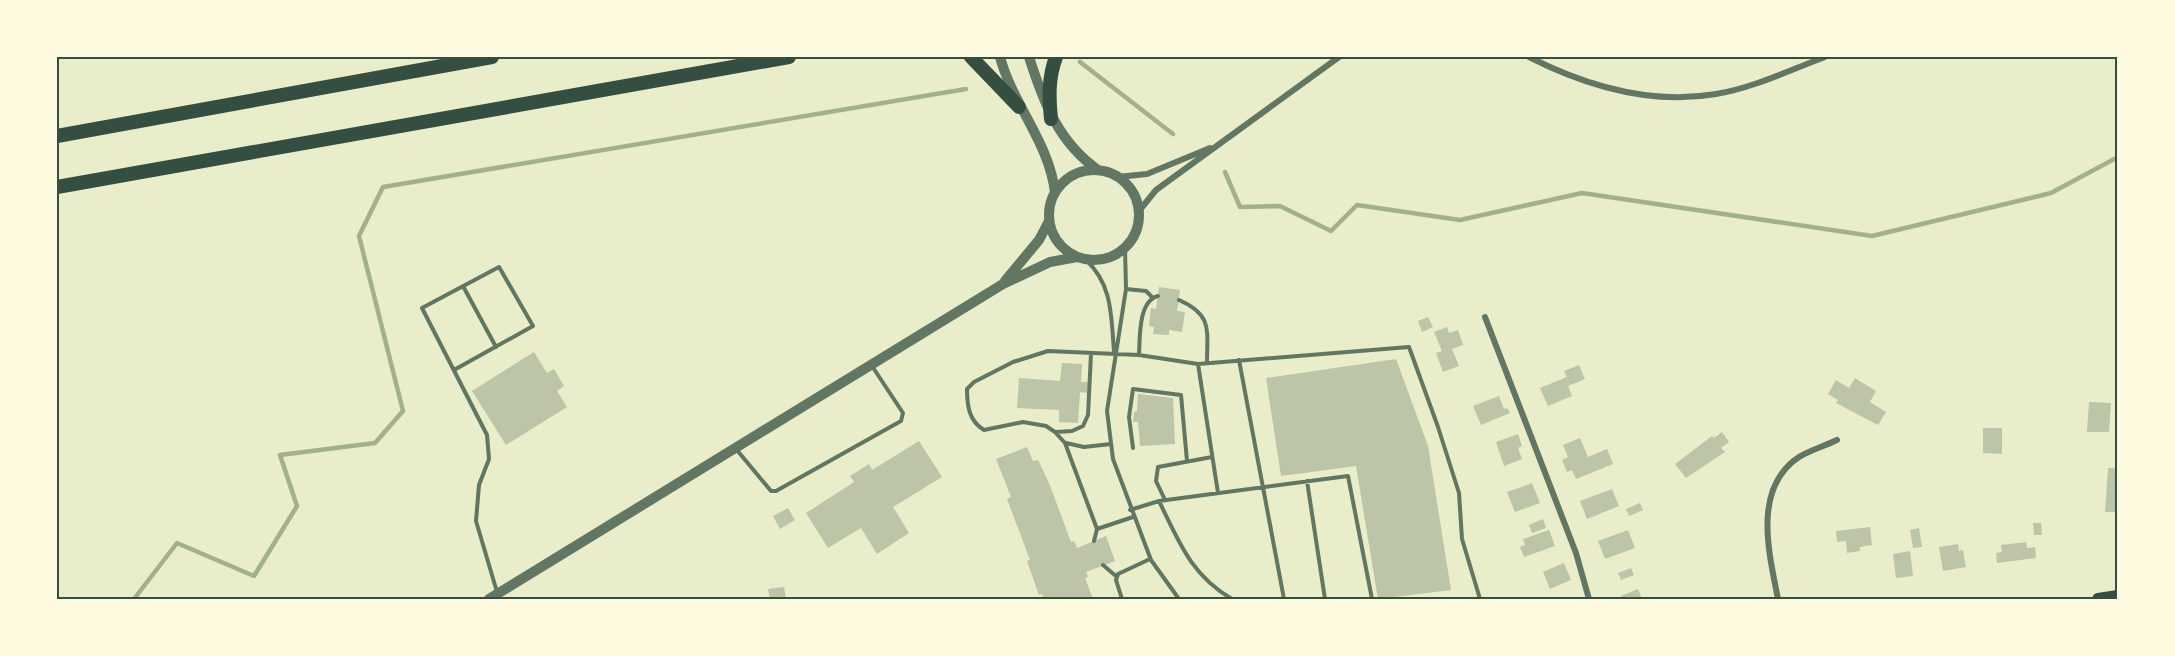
<svg xmlns="http://www.w3.org/2000/svg" width="2175" height="656" viewBox="0 0 2175 656" font-family="Inter,sans-serif">
<style>
.lines{fill:none;stroke-linecap:round;stroke-linejoin:round}
.stream{stroke:#a3b18a;stroke-width:4.5}
.building{fill:#bcc5a7}
.service{stroke:#617663;stroke-width:4}
.minor{stroke:#617663;stroke-width:6}
.tertiary{stroke:#617663;stroke-width:10}
.secondary{stroke:#344e41;stroke-width:12}
.trunk{stroke:#344e41;stroke-width:14}
.neatline{fill:none;stroke:#344e41;stroke-width:2}
</style>
<rect width="100%" height="100%" fill="#e9edc9"/>
<g class="lines">
<path class="stream" d="M1080 62 1173 134
M1225 172 1240 207 1280 206 1331 231 1357 205 1460 220 1582 193 1872 236 2051 193 2118 157
M134 599 177 543 254 576 297 506 280 455 375 443 403 411 359 236 383 187 966 89"/>
</g>
<path class="building" d="M1159 287 1180 290 1177 311 1185 312 1182 332 1169 330V335L1153 334 1154 327 1149 326 1151 308 1156 309Z
M1428 317 1433 327 1422 332 1418 321Z
M1447 327 1449 333 1458 330 1463 345 1452 349 1459 366 1443 372 1436 353 1442 351 1434 332Z
M534 352 547 373 554 369 564 386 557 391 567 407 506 445 472 391Z
M1396 359 1428 446 1451 590 1378 599 1356 466 1281 476 1266 378Z
M1062 363 1082 364 1081 382H1088L1087 393 1080 392 1078 423 1059 422V410L1017 408 1019 378 1060 381Z
M1579 365 1585 379 1568 386 1572 396 1548 406 1540 388 1567 377 1564 371Z
M1855 378 1876 391 1870 402 1886 412 1878 425 1836 403 1838 400 1828 394 1836 380 1849 388Z
M1138 394 1173 398 1175 444 1140 446 1138 422H1133L1134 412 1137 411Z
M1499 396 1504 409 1507 408 1510 413 1481 425 1473 406Z
M2089 402 2111 403 2109 432H2087Z
M1983 428H2002V454L1983 453Z
M1722 432 1729 442 1721 448 1725 452 1686 478 1675 464 1712 436 1714 438Z
M1518 434 1522 446 1518 448 1522 459 1504 466 1496 442Z
M1580 438 1588 457 1607 449 1613 464 1576 479 1572 470 1567 472 1562 460 1568 457 1563 445Z
M919 441 942 477 893 507 909 533 877 554 861 528 828 548 806 513 854 482 850 476 869 464 872 470Z
M1027 447 1033 461 1038 460 1049 483 1071 542 1074 541 1077 548 1106 536 1115 561 1086 572 1088 577 1085 578 1093 599H1044L1042 594 1039 595 1027 561 1030 560 1007 499 1011 497 996 459Z
M2108 468H2118V512H2105Z
M1532 483 1540 503 1515 512 1507 492Z
M1612 489 1619 506 1587 519 1580 501Z
M1640 503 1643 510 1629 516 1626 509Z
M788 508 795 520 780 529 773 516Z
M1543 519 1546 528 1532 533 1529 525Z
M2033 523H2041L2042 535H2034Z
M1870 527 1872 545 1860 547V551L1847 553 1846 541 1837 542 1836 531Z
M1919 528 1922 547 1913 548 1910 530Z
M1549 530 1555 546 1524 557 1520 547 1525 545 1523 539Z
M1628 530 1635 548 1605 559 1598 541Z
M2026 542 2027 548 2035 547 2036 558 1997 563 1996 553 2002 552 2001 545Z
M1958 544 1959 551 1963 550 1966 567 1943 571 1939 547Z
M1910 551 1913 576 1896 578 1893 554Z
M1564 563 1571 580 1550 589 1543 572Z
M1631 568 1634 575 1621 580 1618 573Z
M784 587 786 599H770L768 589Z
M1638 589 1642 599H1622L1621 596Z"/>
<g class="lines">
<path class="service" d="M1125 248 1126 289 1107 411 1113 459 1151 560 1179 599
M1086 260C1113 285 1111 317 1114 351
M463 286 496 347
M1126 289 1146 291 1152 297
M1179 300C1213 315 1207 330 1207 363
M1139 355C1140 338 1138 301 1158 296
M1239 360 1284 599
M1198 364 1218 493
M454 370 533 326 499 267 422 308 487 435 489 459 479 485 476 521 497 592
M1056 432 1072 431 1083 426 1088 415 1091 354
M1066 443 1084 447 1111 444
M1133 448 1129 417 1133 389 1181 395 1187 461
M736 449 771 491H776L901 421 903 413 872 366
M1307 481 1325 599
M1165 500 1156 481 1158 467 1212 457
M1130 510 1159 501
M1133 517 1097 529 1065 443 1055 432 1046 426 1023 422 984 430C969 421 967 406 967 389L974 382 1013 362 1048 351 1139 355 1198 364 1409 347 1438 427 1459 493 1462 539 1480 599
M1094 541 1097 529
M1103 565 1117 577
M1122 599 1116 580 1118 574 1150 559
M1232 599C1191 575 1179 542 1159 501L1348 476 1372 599"/>
<path class="minor" d="M1529 57C1586 86 1651 105 1716 94 1753 88 1790 70 1825 57
M1117 177 1147 174 1210 148
M1139 211 1156 190 1339 57
M1485 317 1576 553 1589 599
M1778 599C1769 553 1752 488 1799 457 1810 450 1825 446 1837 440"/>
<path class="tertiary" d="M1000 57C1013 105 1050 144 1055 193
M1029 57C1043 101 1058 142 1098 170
M1049 215a45 45 0 1 1 90 0a45 45 0 1 1-90 0Z
M1005 281 1039 240 1049 221
M489 599 1003 284 1050 262 1077 257"/>
<path class="secondary" d="M2098 599 2118 596"/>
<path class="trunk" d="M971 57 1019 107
M1051 119C1049 98 1048 78 1056 57
M57 136 492 57
M57 187 789 57"/>
</g>
<rect width="2175" height="656" fill="none" stroke="#fefae0" stroke-width="117"/>
<rect x="58" y="58" width="2058" height="540" class="neatline"/>
</svg>
